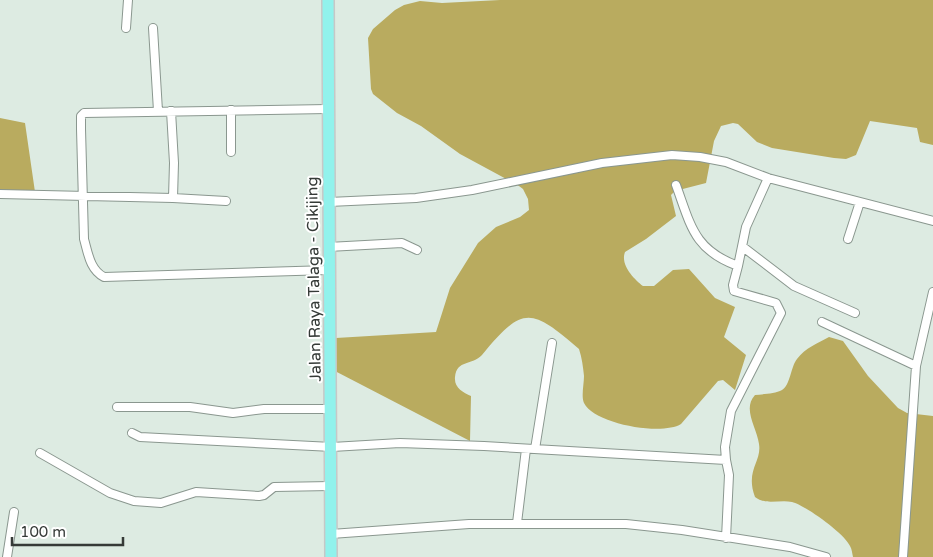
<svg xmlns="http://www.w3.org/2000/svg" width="933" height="557" viewBox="0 0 933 557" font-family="'Varela Round',sans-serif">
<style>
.forest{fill:#b9ab5f}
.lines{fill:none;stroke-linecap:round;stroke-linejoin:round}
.minor-casing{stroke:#8a978f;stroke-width:10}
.primary-casing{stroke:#c6c8c7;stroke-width:14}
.minor{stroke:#fff;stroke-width:8}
.primary{stroke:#91f2ec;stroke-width:11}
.labels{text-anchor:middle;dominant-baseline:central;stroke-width:4;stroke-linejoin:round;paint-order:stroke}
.street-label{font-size:16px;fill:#353a37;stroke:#fff}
</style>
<rect width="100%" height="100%" fill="#ddebe2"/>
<path class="forest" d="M500 0H933V145L920 142 917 128 870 121 856 155 846 159 834 158 772 148 757 142 738 124 733 123 721 126 714 141 706 183 675 191 671 195 676 216 646 239 625 252C620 265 634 279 643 286H654L673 270 689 269 715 298 735 307 724 337 746 355 735 390 723 380 718 381 681 424C662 436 594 424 584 403 581 397 584 384 584 376 583 367 582 358 579 349 531 308 523 305 482 355 472 366 457 359 455 377 454 388 463 392 471 396L470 441 333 370 336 338 436 332 450 288 478 243 496 227 520 217 529 210 528 199 523 189 519 186 460 154 421 126 397 113 373 94 371 89 368 38 373 29 395 10 404 5 420 1 442 3Z
M0 118 25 123 35 192 0 190Z
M829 337 843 341 868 376 898 408 907 413 933 416V557H853C852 553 852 549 850 546 845 534 805 505 792 502 779 499 767 506 755 497 745 470 762 462 759 444 757 428 742 409 755 395 763 394 775 394 782 390 790 386 791 366 797 359 805 348 818 343 829 337Z"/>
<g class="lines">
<defs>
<path id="minor" d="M126 28 128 0
M153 28 158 111
M328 109 84 113 81 116V129L84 239C88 253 90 270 104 277L329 270
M231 152V110
M676 185C691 226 694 250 738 266L733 285 734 291 776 303 781 313 731 411 725 447 726 460
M0 194 173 198 174 163 171 111
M173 198 226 201
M329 202 416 198 472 190 602 163 672 155 700 157 726 162 768 178 933 221
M848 239 860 202
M328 247 402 243 417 250
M743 247 794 286 855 313
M738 266 746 227 768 178
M822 322 916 366
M117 407H190L233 413 264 409H331
M132 433 140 437 332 447 400 443 484 446 726 460 729 475 726 538
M535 449 552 343
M40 453 110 493 134 501 161 503 196 492 259 496 264 495 274 487 331 486
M517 523 526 449
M331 534 469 524H626L682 530 790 547 826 557
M7 557 14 512
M903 557 916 366 933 292"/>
<path id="primary" d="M328 0 331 557"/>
</defs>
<use href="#minor" class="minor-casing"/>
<use href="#primary" class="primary-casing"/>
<use href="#minor" class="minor"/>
<use href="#primary" class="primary"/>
</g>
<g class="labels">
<g class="street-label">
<text transform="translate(314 279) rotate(-91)">Jalan Raya Talaga - Cikijing</text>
</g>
</g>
<path d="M12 537v8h111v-8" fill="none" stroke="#353a37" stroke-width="2.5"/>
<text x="20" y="537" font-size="15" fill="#353a37" stroke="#ffffff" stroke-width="4" paint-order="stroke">100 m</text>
</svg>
